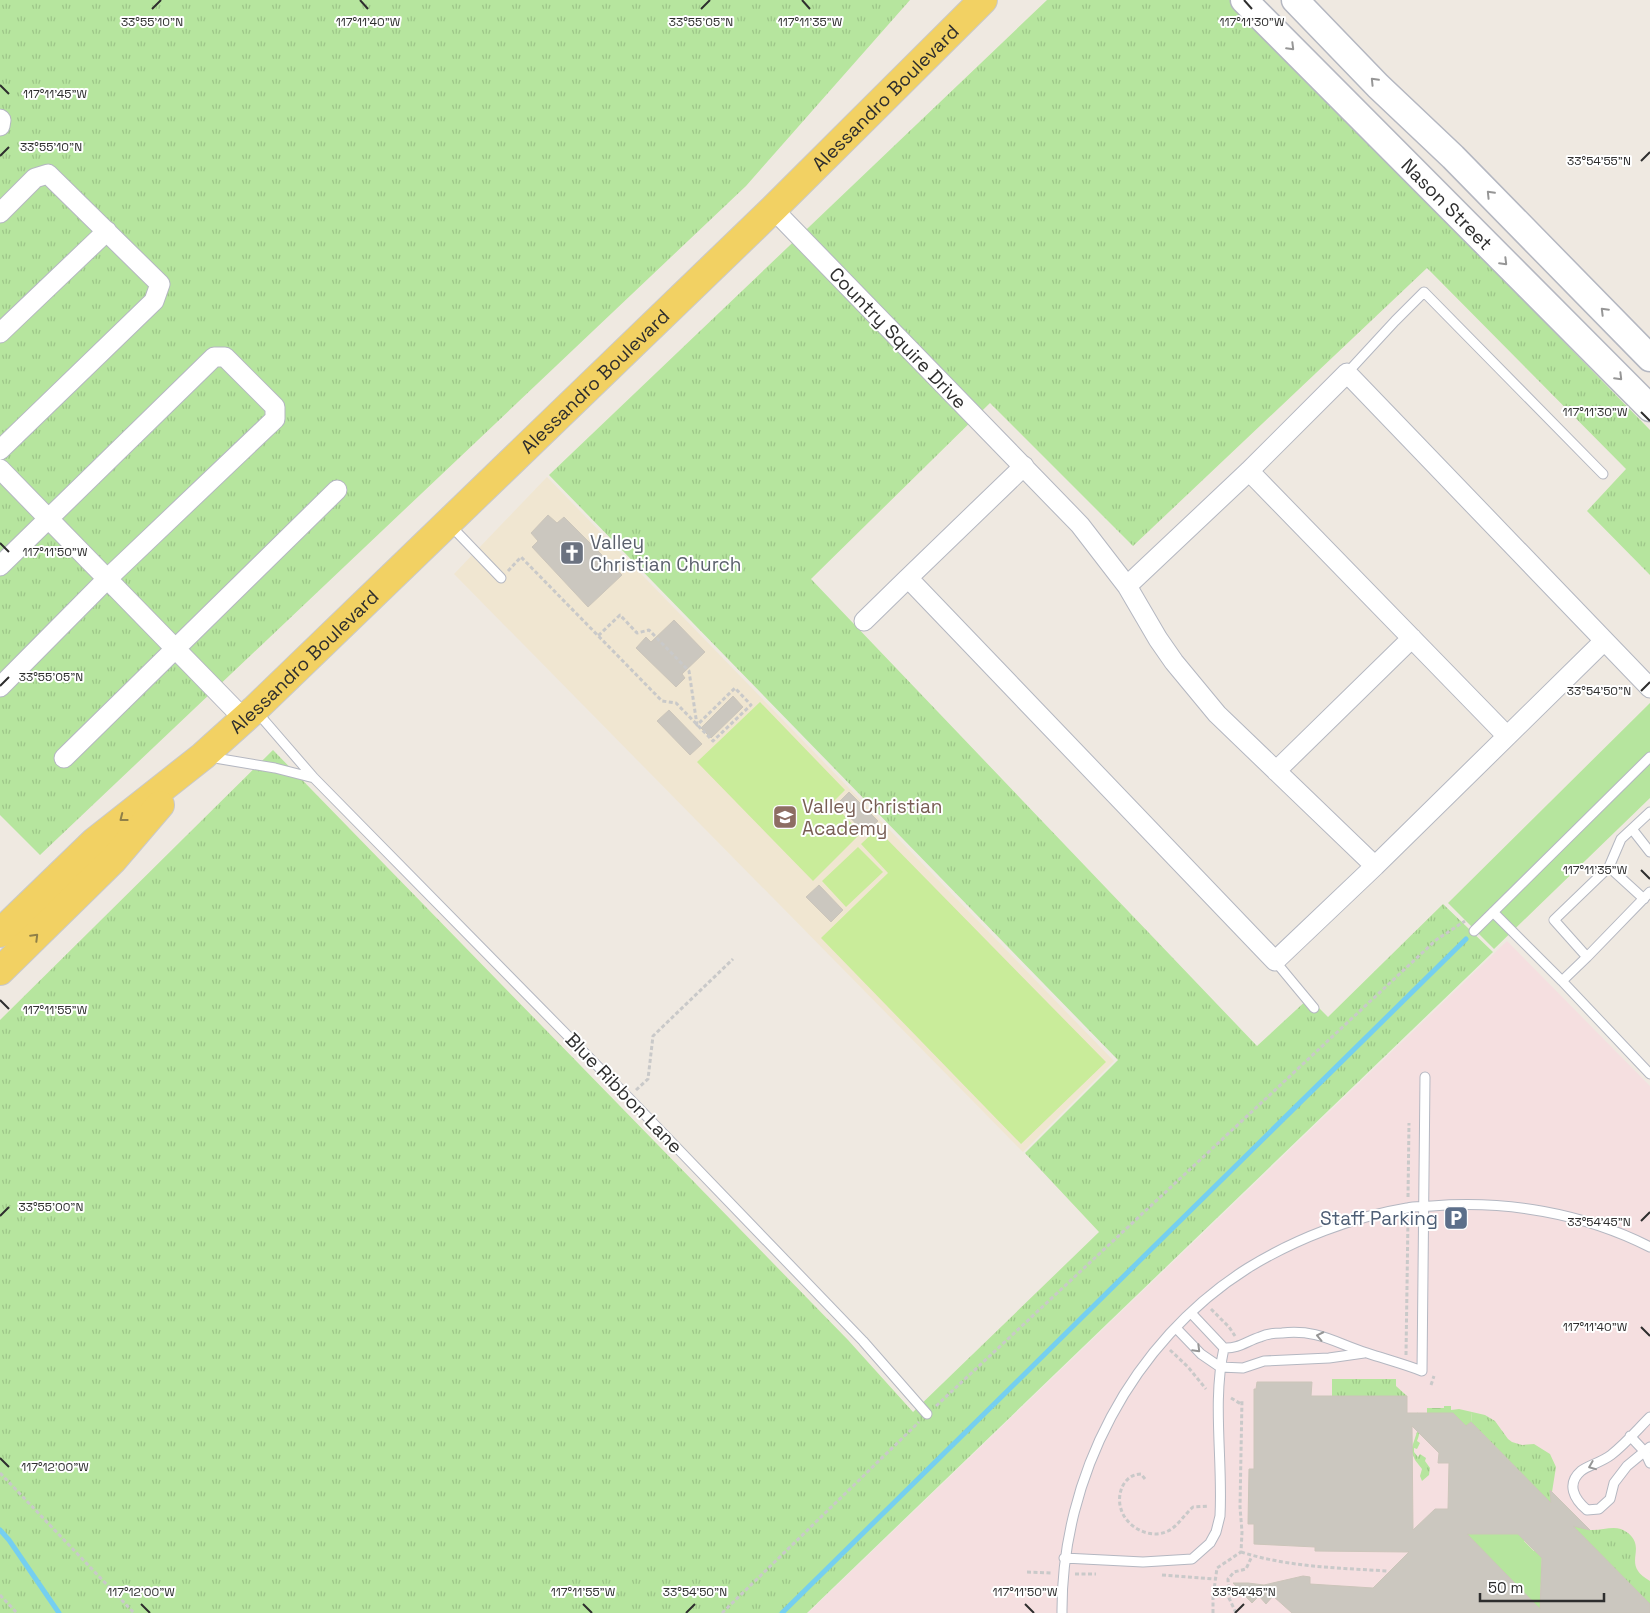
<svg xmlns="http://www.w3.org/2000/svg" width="1650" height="1613" viewBox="0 0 1650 1613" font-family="'Space Grotesk',sans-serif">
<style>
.education{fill:#f0e6d1}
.medical{fill:#f5dfe0}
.grass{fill:url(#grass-tufts)}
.forest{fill:url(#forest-firs)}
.garden{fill:#b6e59e}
.pitch{fill:#c9ec9a}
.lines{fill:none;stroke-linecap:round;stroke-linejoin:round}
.stream{stroke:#75cff0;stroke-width:5}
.building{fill:#cbc7bf;stroke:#cbc5ba;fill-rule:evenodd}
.service-casing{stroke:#b4b7c1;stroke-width:11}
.minor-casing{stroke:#b4b7c1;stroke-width:21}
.secondary-casing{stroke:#b4b7c1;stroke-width:29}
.primary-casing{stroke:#c9c9c9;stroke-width:30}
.path{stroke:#c9c9c9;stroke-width:3;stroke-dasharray:4 2.5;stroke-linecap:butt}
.service{stroke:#fff;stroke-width:9}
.minor{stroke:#fff;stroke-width:19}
.secondary{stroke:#fff;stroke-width:26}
.primary{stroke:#f2d163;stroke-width:28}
.oneway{stroke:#969696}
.oneway2{stroke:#908048}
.ticks{fill:none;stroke:#2e2e2e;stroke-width:2}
.labels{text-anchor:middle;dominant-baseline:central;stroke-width:4;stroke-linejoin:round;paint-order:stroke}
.street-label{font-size:19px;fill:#2e2e2e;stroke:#fff}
.worship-label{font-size:19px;fill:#5b616d;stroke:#fff;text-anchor:start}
.education-label{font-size:19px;fill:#785e54;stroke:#fff;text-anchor:start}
.service-label{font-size:19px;fill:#4e5e75;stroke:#fff;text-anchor:end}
.ticks-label{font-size:12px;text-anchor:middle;fill:#2e2e2e;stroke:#fff;stroke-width:4;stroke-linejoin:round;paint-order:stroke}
</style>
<defs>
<pattern id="grass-tufts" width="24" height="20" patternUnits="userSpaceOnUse" patternTransform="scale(1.25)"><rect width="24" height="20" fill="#b6e59e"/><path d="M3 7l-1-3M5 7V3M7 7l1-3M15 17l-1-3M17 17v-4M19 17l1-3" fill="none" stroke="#9dc588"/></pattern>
<pattern id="forest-firs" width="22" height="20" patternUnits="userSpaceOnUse" patternTransform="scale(1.25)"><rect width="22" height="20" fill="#b6e59e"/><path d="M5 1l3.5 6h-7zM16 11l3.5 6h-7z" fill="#9dc588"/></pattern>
</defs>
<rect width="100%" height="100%" fill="#efe9e1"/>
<path class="education" d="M547 477 1114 1061 1023 1152 454 574Z"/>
<path class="medical" d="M1507 941 1650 1086V1613H808Z"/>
<path class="grass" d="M0 0H910L746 186 40 855 0 815Z
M1047 0H1231L1650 430V575L1587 511 1626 469 1427 268 1133 546 990 403 811 579 1257 1046 1309 998 1328 1017 1443 904 1493 952 807 1613H0V1020L273 750 848 1340 913 1412 1099 1232 1025 1153 1118 1060 549 475Z
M1332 1379H1396V1386L1407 1396H1332Z
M1417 1412C1422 1421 1421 1431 1417 1441L1420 1443 1417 1449 1414 1448V1452L1418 1457 1420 1454 1426 1458 1425 1461 1430 1468 1429 1475 1422 1481 1420 1476 1422 1469 1415 1460 1411 1450 1418 1429Z
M1472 1412 1485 1415 1495 1421 1508 1439 1512 1442 1522 1445 1534 1444 1550 1454 1556 1467 1552 1492 1550 1491 1556 1509 1471 1422Z
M1568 1522C1575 1525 1583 1529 1590 1530 1604 1531 1616 1523 1628 1533 1648 1550 1620 1564 1650 1581V1604Z"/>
<path class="forest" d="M1444 1406H1451V1410L1459 1409 1472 1412 1471 1422 1464 1429 1427 1413V1408H1444Z"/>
<path class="garden" d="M1650 703V798L1494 949 1448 903Z
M1466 1534H1522L1525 1537 1524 1541 1534 1551 1538 1550 1542 1554 1540 1609Z"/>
<path class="pitch" d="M760 702 845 790 832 803 861 833 813 881 697 762Z
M877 829 1106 1062 1021 1144 821 938 888 873 861 844Z
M858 847 883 872 846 907 822 881Z"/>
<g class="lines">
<path class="stream" d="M0 1530 9 1540 59 1613
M782 1613 1466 939"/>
</g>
<path class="building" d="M548 515 557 523 564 517 622 575 588 607 532 547 538 541 531 533Z
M674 620 705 652 682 674 685 678 676 687 636 648 646 637 651 642Z
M733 696 743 707 711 738 701 728Z
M669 710 702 744 690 755 657 721Z
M849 792 878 821 865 833 837 804Z
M819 885 843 910 831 922 806 897Z
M1257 1382H1312L1311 1396H1407V1413H1453L1466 1426 1471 1422 1551 1503 1550 1490 1590 1530 1573 1526 1650 1604V1613H1292L1273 1596 1266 1604 1259 1596 1252 1603 1233 1583H1248L1264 1585 1303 1576 1310 1577V1584L1373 1588 1409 1552 1315 1551V1547L1254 1544V1524H1248L1249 1469H1254V1389H1256ZM1412 1426 1439 1453 1438 1463H1449L1448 1509H1435L1413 1530ZM1467 1534H1518L1542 1558 1540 1609Z"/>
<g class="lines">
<defs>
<path id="service" d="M1347 373 1395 321 1424 292 1603 474
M450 525 501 578
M256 711 314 778 628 1097 863 1341 927 1414
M209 757 275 768 314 778
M1632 829 1650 852
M1609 867 1644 899
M1493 912 1562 981 1587 957 1554 920 1609 867 1621 839 1650 812
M1474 931 1650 757
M1587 957 1650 892
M1275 961 1314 1008
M1562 981 1650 1074
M1191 1313 1224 1348C1238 1349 1247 1341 1260 1337 1266 1334 1275 1333 1282 1333 1318 1329 1335 1343 1367 1353 1385 1359 1404 1364 1422 1371L1425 1077
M1176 1328 1201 1354 1220 1367 1243 1368 1264 1361 1329 1358 1364 1353
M1650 1417C1637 1430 1625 1444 1611 1455 1602 1462 1587 1466 1581 1471 1566 1484 1574 1499 1587 1510L1599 1509 1610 1499 1614 1483 1627 1466 1650 1447
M1630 1436 1645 1452 1650 1463
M1064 1558 1143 1562 1192 1559 1210 1543 1216 1532 1220 1516C1223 1460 1212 1402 1224 1348
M1062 1613C1061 1477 1132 1341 1248 1268 1295 1239 1352 1217 1407 1208 1415 1206 1423 1207 1432 1206 1506 1200 1583 1213 1650 1247"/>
<path id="minor" d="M0 119 1 120 0 126
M773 209 1080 525 1127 586 1158 639 1174 662 1217 714 1375 866 1604 641
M0 213 35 178 48 174 160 284 154 301 0 450
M0 333 107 231
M1024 466 908 578 1275 961 1375 866
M0 469 244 719
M1249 471 1507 736
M0 566 214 357H225L275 407V419L107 579 0 687
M1127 586 1249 471 1347 373 1650 688
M864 621 908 578
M64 758 337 490
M1276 771 1412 638"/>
<g id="secondary">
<path id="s1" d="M1244 0 1650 408"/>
<path d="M1295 0 1378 86 1453 157 1650 358"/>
</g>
<g id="primary">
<path id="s2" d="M0 933 94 842 203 756 254 710 773 209 983 0"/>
<path d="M0 971 113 860 160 805"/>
</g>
</defs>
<use href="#service" class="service-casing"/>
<use href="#minor" class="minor-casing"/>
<use href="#secondary" class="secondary-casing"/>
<use href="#primary" class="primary-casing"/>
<path class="path" d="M508 571 521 557 662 701 676 703 713 741 751 705 735 688 697 725 689 671 649 630 637 633 620 615 598 636
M636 1090 648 1079 653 1036 733 959
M1408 1197 1409 1123
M1211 1309 1229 1327 1235 1336
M1170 1350 1188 1367 1206 1389
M1406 1355 1408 1218
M1431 1385 1434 1376
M1231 1398 1241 1404
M936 1406 1436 940 1465 921
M0 1473 134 1613
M1145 1479 1141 1474C1124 1474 1116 1494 1121 1509 1126 1527 1150 1540 1168 1531 1178 1526 1184 1515 1193 1507L1209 1506
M1241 1552C1288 1567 1338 1568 1387 1571
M1027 1572 1053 1573
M1075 1574H1096
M1162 1575 1215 1579
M0 1595 17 1613
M722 1613 919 1422
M1213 1613V1597L1217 1568 1241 1552 1242 1532 1240 1507 1242 1399
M1236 1613 1229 1598 1228 1579 1234 1572 1246 1569 1252 1556"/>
<use href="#service" class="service"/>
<use href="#minor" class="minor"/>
<use href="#secondary" class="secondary"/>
<use href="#primary" class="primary"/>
</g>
<defs><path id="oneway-chevron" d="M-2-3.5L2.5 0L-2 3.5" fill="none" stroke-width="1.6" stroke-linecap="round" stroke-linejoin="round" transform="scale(1.25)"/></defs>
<g class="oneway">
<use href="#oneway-chevron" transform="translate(1291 47) rotate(45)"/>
<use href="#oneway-chevron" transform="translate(1374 81) rotate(-134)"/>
<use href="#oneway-chevron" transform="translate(1490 194) rotate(-134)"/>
<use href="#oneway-chevron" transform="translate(1504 262) rotate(45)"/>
<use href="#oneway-chevron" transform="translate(1604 311) rotate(-135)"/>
<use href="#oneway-chevron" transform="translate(1619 377) rotate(45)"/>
<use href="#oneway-chevron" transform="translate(1320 1336) rotate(-168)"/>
<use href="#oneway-chevron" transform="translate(1197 1349) rotate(45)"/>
<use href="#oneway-chevron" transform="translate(1592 1466) rotate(158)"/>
</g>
<g class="oneway2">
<use href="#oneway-chevron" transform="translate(123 818) rotate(142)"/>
<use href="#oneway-chevron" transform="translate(35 937) rotate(-45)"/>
</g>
<path class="ticks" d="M360 0 368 9M802 0 810 9M1244 0 1252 9M152 9 161 0M701 9 710 0M0 85 9 94M0 156 9 147M1641 161 1650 152M1641 412 1650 421M0 543 9 552M0 686 9 677M1641 691 1650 682M1641 870 1650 879M0 1000 9 1009M0 1216 9 1207M1641 1221 1650 1212M1641 1327 1650 1336M0 1458 9 1467M141 1604 150 1613M583 1604 592 1613M1025 1604 1034 1613M686 1613 695 1604M1235 1613 1244 1604"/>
<defs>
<symbol id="church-square" viewBox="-11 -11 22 22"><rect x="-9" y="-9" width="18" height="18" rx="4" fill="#6b7280" stroke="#fff"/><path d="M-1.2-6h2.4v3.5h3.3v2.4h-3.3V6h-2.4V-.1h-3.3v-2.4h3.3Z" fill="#fff"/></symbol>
<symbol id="school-square" viewBox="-11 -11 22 22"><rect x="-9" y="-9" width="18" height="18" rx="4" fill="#8d6e63" stroke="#fff"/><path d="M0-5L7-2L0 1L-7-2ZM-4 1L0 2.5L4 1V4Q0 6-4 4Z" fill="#fff"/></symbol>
<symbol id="parking-square" viewBox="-11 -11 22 22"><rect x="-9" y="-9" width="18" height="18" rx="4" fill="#5c6f8a" stroke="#fff"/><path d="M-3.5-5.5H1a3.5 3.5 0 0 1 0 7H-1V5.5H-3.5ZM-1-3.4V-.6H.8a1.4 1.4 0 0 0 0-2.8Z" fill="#fff"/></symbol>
</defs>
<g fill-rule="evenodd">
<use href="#church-square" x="558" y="539" width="28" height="28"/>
<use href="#school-square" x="771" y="803" width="28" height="28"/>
<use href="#parking-square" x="1442" y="1204" width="28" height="28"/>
</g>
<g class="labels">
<g class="street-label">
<text stroke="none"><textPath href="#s2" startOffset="1218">Alessandro Boulevard</textPath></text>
<text stroke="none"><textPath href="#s1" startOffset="288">Nason Street</textPath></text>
<text transform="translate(898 338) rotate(46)">Country Squire Drive</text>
<text stroke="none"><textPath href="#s2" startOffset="812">Alessandro Boulevard</textPath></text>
<text stroke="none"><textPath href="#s2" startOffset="408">Alessandro Boulevard</textPath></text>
<text transform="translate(624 1093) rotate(46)">Blue Ribbon Lane</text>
</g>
<g class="worship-label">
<text x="590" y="542">Valley<tspan x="590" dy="22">Christian Church</tspan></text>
</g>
<g class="education-label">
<text x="802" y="806">Valley Christian<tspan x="802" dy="22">Academy</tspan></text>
</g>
<g class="service-label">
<text x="1438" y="1218">Staff Parking</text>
</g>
</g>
<g class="ticks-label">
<text x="152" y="26">33°55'10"N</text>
<text x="701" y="26">33°55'05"N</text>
<text x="368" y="26">117°11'40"W</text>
<text x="810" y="26">117°11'35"W</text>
<text x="1252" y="26">117°11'30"W</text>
<text x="55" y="98">117°11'45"W</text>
<text x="51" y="151">33°55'10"N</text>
<text x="1599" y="165">33°54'55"N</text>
<text x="1595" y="416">117°11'30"W</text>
<text x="55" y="556">117°11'50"W</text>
<text x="51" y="681">33°55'05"N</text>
<text x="1599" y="695">33°54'50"N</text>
<text x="1595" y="874">117°11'35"W</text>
<text x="55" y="1014">117°11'55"W</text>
<text x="51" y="1211">33°55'00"N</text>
<text x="1599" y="1226">33°54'45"N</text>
<text x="1595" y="1331">117°11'40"W</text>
<text x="55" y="1471">117°12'00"W</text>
<text x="141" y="1596">117°12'00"W</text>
<text x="583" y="1596">117°11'55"W</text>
<text x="1025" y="1596">117°11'50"W</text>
<text x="695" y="1596">33°54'50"N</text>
<text x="1244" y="1596">33°54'45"N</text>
</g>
<path d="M1480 1593v8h124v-8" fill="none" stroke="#2e2e2e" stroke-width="2.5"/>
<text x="1488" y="1593" font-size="15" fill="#2e2e2e" stroke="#ffffff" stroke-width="4" paint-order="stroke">50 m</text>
</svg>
